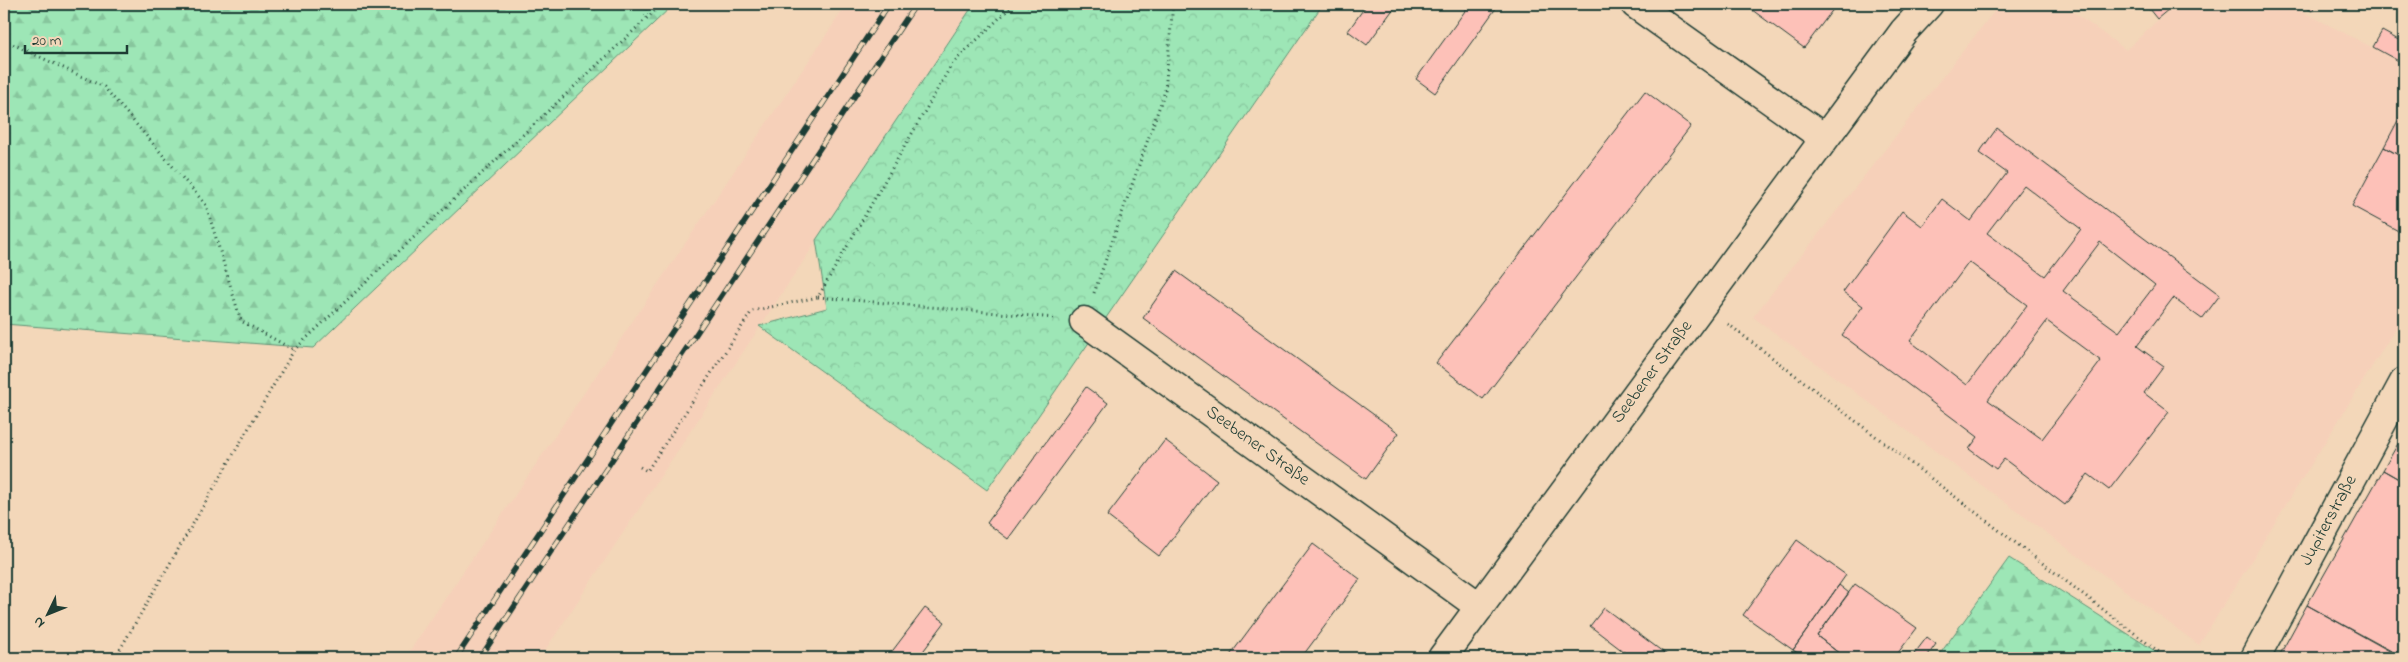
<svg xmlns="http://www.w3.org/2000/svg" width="2408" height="662" viewBox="0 0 2408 662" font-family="'Indie Flower',sans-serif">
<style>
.built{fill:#f6d0b9}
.forest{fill:url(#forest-firs);stroke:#5e9275}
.park{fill:url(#park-crowns);stroke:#5e9275}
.building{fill:#fdc1b8;stroke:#1f3d34;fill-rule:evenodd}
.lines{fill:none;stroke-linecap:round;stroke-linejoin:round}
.minor-casing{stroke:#1f3d34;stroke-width:31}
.path{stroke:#1f3d34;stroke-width:3;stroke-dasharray:1 4;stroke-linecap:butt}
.minor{stroke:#f3d7b9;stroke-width:28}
.rail-casing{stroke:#1f3d34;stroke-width:5.5}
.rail{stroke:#f3d7b9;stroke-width:4;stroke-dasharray:11;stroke-linecap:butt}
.labels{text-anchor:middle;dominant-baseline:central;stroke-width:4;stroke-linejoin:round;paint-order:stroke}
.street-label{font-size:18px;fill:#1f3d34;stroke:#f3d7b9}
</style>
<defs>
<pattern id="forest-firs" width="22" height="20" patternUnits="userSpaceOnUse" patternTransform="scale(1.25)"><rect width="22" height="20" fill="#9de6b6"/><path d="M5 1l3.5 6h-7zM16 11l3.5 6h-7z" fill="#87c69d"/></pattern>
<pattern id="park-crowns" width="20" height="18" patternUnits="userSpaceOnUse" patternTransform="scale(1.25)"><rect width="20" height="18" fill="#9de6b6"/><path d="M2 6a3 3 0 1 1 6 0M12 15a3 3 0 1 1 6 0" fill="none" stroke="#87c69d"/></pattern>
</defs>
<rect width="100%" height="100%" fill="#f3d7b9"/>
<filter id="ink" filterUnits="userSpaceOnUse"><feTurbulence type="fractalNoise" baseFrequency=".02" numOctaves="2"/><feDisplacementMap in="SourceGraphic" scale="10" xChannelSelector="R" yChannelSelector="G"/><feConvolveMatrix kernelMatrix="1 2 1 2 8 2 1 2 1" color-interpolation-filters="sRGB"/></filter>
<g filter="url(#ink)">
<path class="built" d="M847 4H974L540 658H405Z
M2000 4H2062L2126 50 2175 4H2288L2404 64V315L2199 645 1753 317Z"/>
<path class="forest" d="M4 4H674L313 348 4 324Z
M2009 558 2166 658H1937Z"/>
<path class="park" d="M974 4H1323L987 490 759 326 827 308 816 240Z"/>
<path class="building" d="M1367 4H1397L1367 45 1348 31Z
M1470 4H1499L1435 93 1416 79Z
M1744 4H1828L1834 8 1804 48Z
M2145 4H2175L2157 19Z
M2299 4H2316L2312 11Z
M2382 31 2404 43V64L2373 47Z
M1645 91 1691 126 1483 399 1436 363Z
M2404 109V158L2384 147Z
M1997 128 2220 295 2202 319 2173 298 2137 346 2164 366 2144 393 2169 412 2109 490 2088 474 2065 505 2004 459 1996 469 1969 449 1978 437 1842 335 1863 306 1843 292 1902 211 1922 226 1942 199 1971 221 2007 173 1979 153ZM2024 185 2081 229 2045 276 1987 233ZM2100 242 2155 285 2119 332 2063 291ZM1969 262 2027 305 1967 385 1910 341ZM2047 321 2101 361 2042 439 1988 400Z
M2384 147 2404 158V234L2352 206Z
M1176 271 1399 433 1366 479 1143 318Z
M1086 387 1108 403 1008 539 987 523Z
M2404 433V482L2383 470Z
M1165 440 1217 480 1159 556 1107 516Z
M2383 470 2404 482V658L2307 605Z
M1797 540 1846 575 1793 650 1743 615Z
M1313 544 1360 579 1301 658H1228Z
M1855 584 1917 628 1894 658H1845L1817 636Z
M1839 585 1849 593 1817 636 1845 658H1805L1793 650Z
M2307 605 2402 658H2278Z
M925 608 945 622 918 658H887Z
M1604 608 1671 658H1632L1590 626Z
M1927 637 1936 644 1926 658H1920L1914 654Z"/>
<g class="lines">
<defs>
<g id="minor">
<path d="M1635 4 1824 138"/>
<path id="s1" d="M1084 321 1480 607"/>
<path id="s2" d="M1442 658 1904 31 1929 4"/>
<path id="s3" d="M2255 658 2404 382"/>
</g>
</defs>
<use href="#minor" class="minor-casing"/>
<path class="path" d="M646 4V18
M4 40 104 87 206 205 241 321 294 350
M1094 293 1165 91 1173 4
M818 297 1055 318
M1728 324 2167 658
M640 467 647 471 752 311 818 297 952 64 1014 4
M115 658 294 350 662 4"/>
<use href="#minor" class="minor"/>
<defs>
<path id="rail" d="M456 658 889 4
M480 658 916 4"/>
</defs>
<use href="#rail" class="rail-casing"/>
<use href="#rail" class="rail"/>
</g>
</g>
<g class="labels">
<g class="street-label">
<text stroke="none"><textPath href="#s2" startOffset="355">Seebener Straße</textPath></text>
<text stroke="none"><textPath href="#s1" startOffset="214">Seebener Straße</textPath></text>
<text stroke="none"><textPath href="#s3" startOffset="156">Jupiterstraße</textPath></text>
</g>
</g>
<rect width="2408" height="662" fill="none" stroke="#f3d7b9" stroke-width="20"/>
<rect x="10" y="10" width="2388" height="642" fill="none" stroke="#1f3d34" stroke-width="2" filter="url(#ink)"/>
<g transform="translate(48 614) rotate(227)" stroke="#f3d7b9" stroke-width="4" paint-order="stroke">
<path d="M0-4L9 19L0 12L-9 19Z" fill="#1f3d34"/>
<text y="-8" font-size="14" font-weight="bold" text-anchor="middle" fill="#1f3d34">N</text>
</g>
<path d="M25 45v8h102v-8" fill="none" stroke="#1f3d34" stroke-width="2.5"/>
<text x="32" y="45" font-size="15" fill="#1f3d34" stroke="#f3d7b9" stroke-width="4" paint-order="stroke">20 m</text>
</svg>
